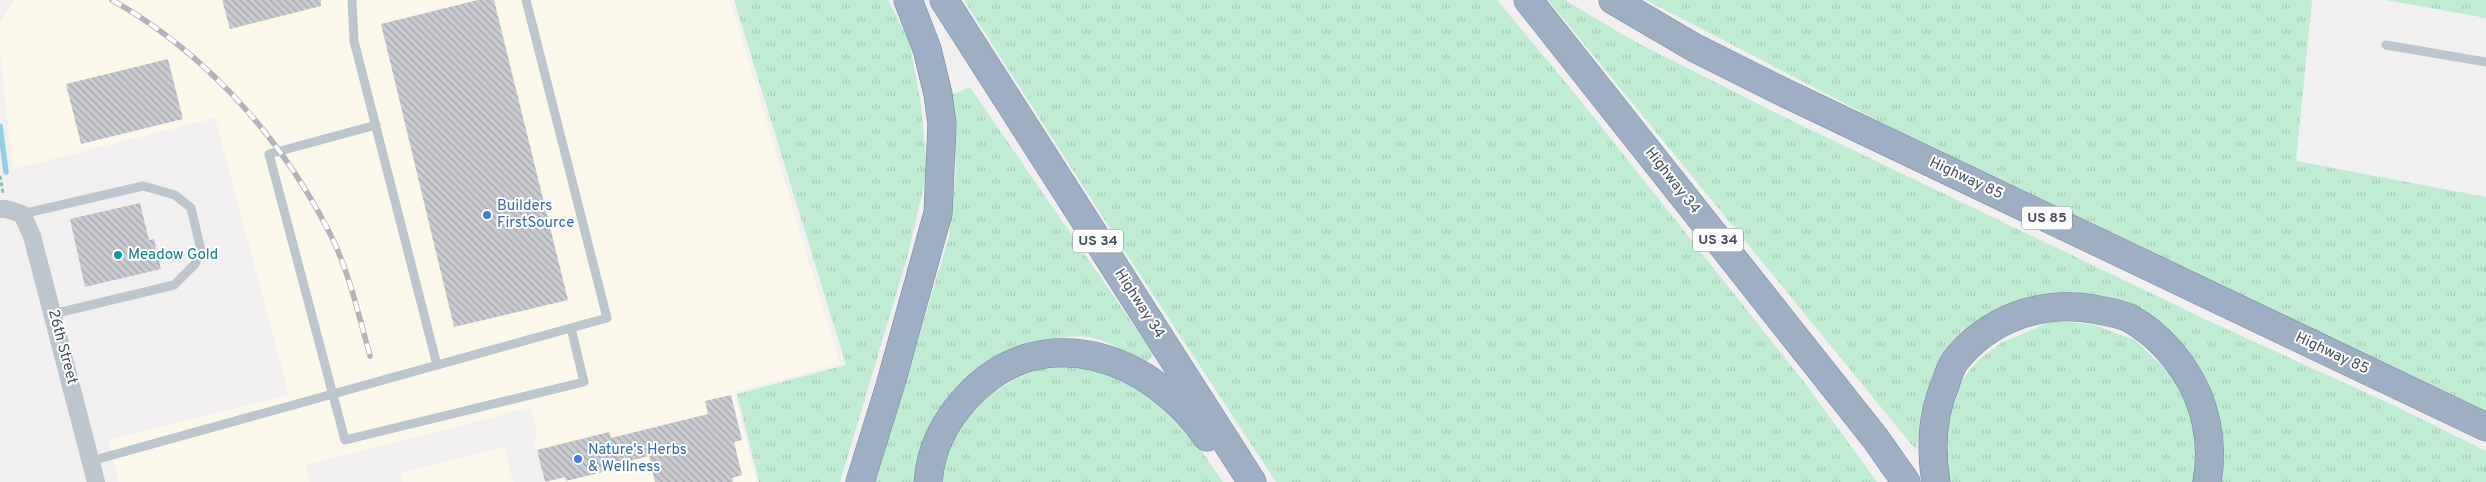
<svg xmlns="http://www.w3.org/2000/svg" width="2486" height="482" viewBox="0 0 2486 482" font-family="Overpass,sans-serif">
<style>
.commercial{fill:#fbf7ea}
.grass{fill:url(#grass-tufts)}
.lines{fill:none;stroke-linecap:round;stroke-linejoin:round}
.stream{stroke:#91d0e6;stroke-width:5.5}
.building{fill:url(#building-back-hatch)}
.trunk-casing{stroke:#758aa6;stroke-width:29}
.path{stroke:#7bc8a6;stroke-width:3;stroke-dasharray:4 2.5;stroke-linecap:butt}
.service{stroke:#bec6cd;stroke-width:9}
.minor{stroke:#bec6cd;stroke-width:18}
.trunk{stroke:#9eaec3;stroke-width:28}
.rail-casing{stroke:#b2b4b9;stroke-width:5.5}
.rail{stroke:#fff;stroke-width:4;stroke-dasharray:11;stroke-linecap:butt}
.shop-dot{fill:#3f7fe0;stroke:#fff;stroke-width:2}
.culture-dot{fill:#0f9aa8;stroke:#fff;stroke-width:2}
.labels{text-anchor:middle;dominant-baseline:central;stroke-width:4;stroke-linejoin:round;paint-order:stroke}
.shield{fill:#fff;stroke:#7f858c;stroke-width:1}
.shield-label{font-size:14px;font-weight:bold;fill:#48515b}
.street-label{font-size:15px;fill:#48515b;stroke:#fff}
.shop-label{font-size:15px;fill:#366cbe;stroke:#fff;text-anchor:start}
.culture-label{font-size:15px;fill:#0d838f;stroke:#fff;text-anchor:start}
</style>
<defs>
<pattern id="grass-tufts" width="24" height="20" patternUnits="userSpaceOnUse" patternTransform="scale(1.25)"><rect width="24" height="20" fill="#c1ecd4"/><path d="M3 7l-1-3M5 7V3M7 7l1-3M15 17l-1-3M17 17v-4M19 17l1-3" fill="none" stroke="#a7ccb8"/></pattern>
<pattern id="building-back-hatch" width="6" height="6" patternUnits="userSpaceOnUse" patternTransform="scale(1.25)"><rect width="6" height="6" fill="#c9cbd1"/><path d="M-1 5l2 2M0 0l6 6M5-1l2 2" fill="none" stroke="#a5a7ad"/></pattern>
</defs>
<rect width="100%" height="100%" fill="#f1efef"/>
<path class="commercial" d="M14 0H730L840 364 734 392 756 482H545L534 441 537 433 531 407 307 465 303 451 310 482H119L108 440 289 395 215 118 13 169 0 52V23Z
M504 447 513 482H402L400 473Z"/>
<path class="grass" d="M734 0H888L909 40 921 105 927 172 907 258 840 482H759L737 394 846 365Z
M964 0H1497L1576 95 1808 387 1877 482H1276L1120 244Z
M1548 0H1565L1632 40 1776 113 2209 321 2395 406 2486 451V482H2217L2172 337 2021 302 1927 394 1916 450Z
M1646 0H2312L2296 161 2486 197V411L1946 156Z
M2386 0H2486V18Z
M970 87 1154 355 1144 364C1128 354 1112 342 1093 338 1045 327 964 373 938 412 925 432 923 459 919 482H875L949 237 956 171 952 95Z
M2052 321 2091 324 2135 340 2178 381 2198 426 2199 482H1944L1940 454 1956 388 1977 361 2001 343Z
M1084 362 1147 390 1178 416 1223 482H942C948 421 990 385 1046 367 1058 364 1072 364 1084 362Z"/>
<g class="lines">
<path class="stream" d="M0 126 6 172"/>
</g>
<path class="building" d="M222 0H321V6L230 29Z
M478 0H494L568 300 454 327 381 24Z
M168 59 183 119 81 144 66 84Z
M140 203 149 240 154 239 161 269 85 287 70 219Z
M731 395 742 440 734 442 742 475 732 478 733 482H655L649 456 618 464 619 468 566 481 565 477 545 482 537 450 609 432 611 438 708 414 705 401Z"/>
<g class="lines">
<defs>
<path id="trunk" d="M944 0 1252 482
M1528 0 1875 438 1906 482
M1613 0 1695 48 1781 91 2486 427
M860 482 890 386 938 213 942 124 938 94 927 49 908 0
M928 482C931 448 944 422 967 397 1042 316 1151 356 1207 437
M1936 482C1930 447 1932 415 1946 382 1948 375 1951 367 1955 361 1988 319 2040 300 2093 309 2104 311 2119 313 2129 318 2151 330 2170 349 2184 370 2206 402 2214 444 2207 482"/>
</defs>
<use href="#trunk" class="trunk-casing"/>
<path class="path" d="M0 176 3 193"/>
<path class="service" d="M352 0 354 41 437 365
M2386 45 2486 62
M376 125 269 154 345 440 584 382 571 328
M22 214 143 186 175 195 191 208 201 250 195 264 174 285 53 314
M91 461 607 318 526 0"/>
<path class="minor" d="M0 209H6L22 214 32 236 96 482"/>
<use href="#trunk" class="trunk"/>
<defs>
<path id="rail" d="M112 0C203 51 278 134 326 226 348 266 358 313 370 356"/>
</defs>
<use href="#rail" class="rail-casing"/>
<use href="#rail" class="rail"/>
</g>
<g class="shop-dot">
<circle cx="487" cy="215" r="5"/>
<circle cx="578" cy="459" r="5"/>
</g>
<circle class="culture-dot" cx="118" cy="255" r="5"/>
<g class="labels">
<g class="shield">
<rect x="2022" y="206.5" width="50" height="23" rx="4"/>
<rect x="1693" y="228.5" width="50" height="23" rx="4"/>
<rect x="1073" y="229.5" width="50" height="23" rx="4"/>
</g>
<g class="shield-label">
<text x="2047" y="218">US 85</text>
<text x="1718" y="240">US 34</text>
<text x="1098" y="241">US 34</text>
</g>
<g class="street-label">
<text transform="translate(1966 179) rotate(25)">Highway 85</text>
<text transform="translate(1672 181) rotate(52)">Highway 34</text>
<text transform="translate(1139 304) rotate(57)">Highway 34</text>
<text transform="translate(62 347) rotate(75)">26th Street</text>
<text transform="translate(2332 354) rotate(25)">Highway 85</text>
</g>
<g class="shop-label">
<text x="497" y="206">Builders<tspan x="497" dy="17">FirstSource</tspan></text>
<text x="588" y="450">Nature's Herbs<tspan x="588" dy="17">&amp; Wellness</tspan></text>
</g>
<g class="culture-label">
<text x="128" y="255">Meadow Gold</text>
</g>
</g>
</svg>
